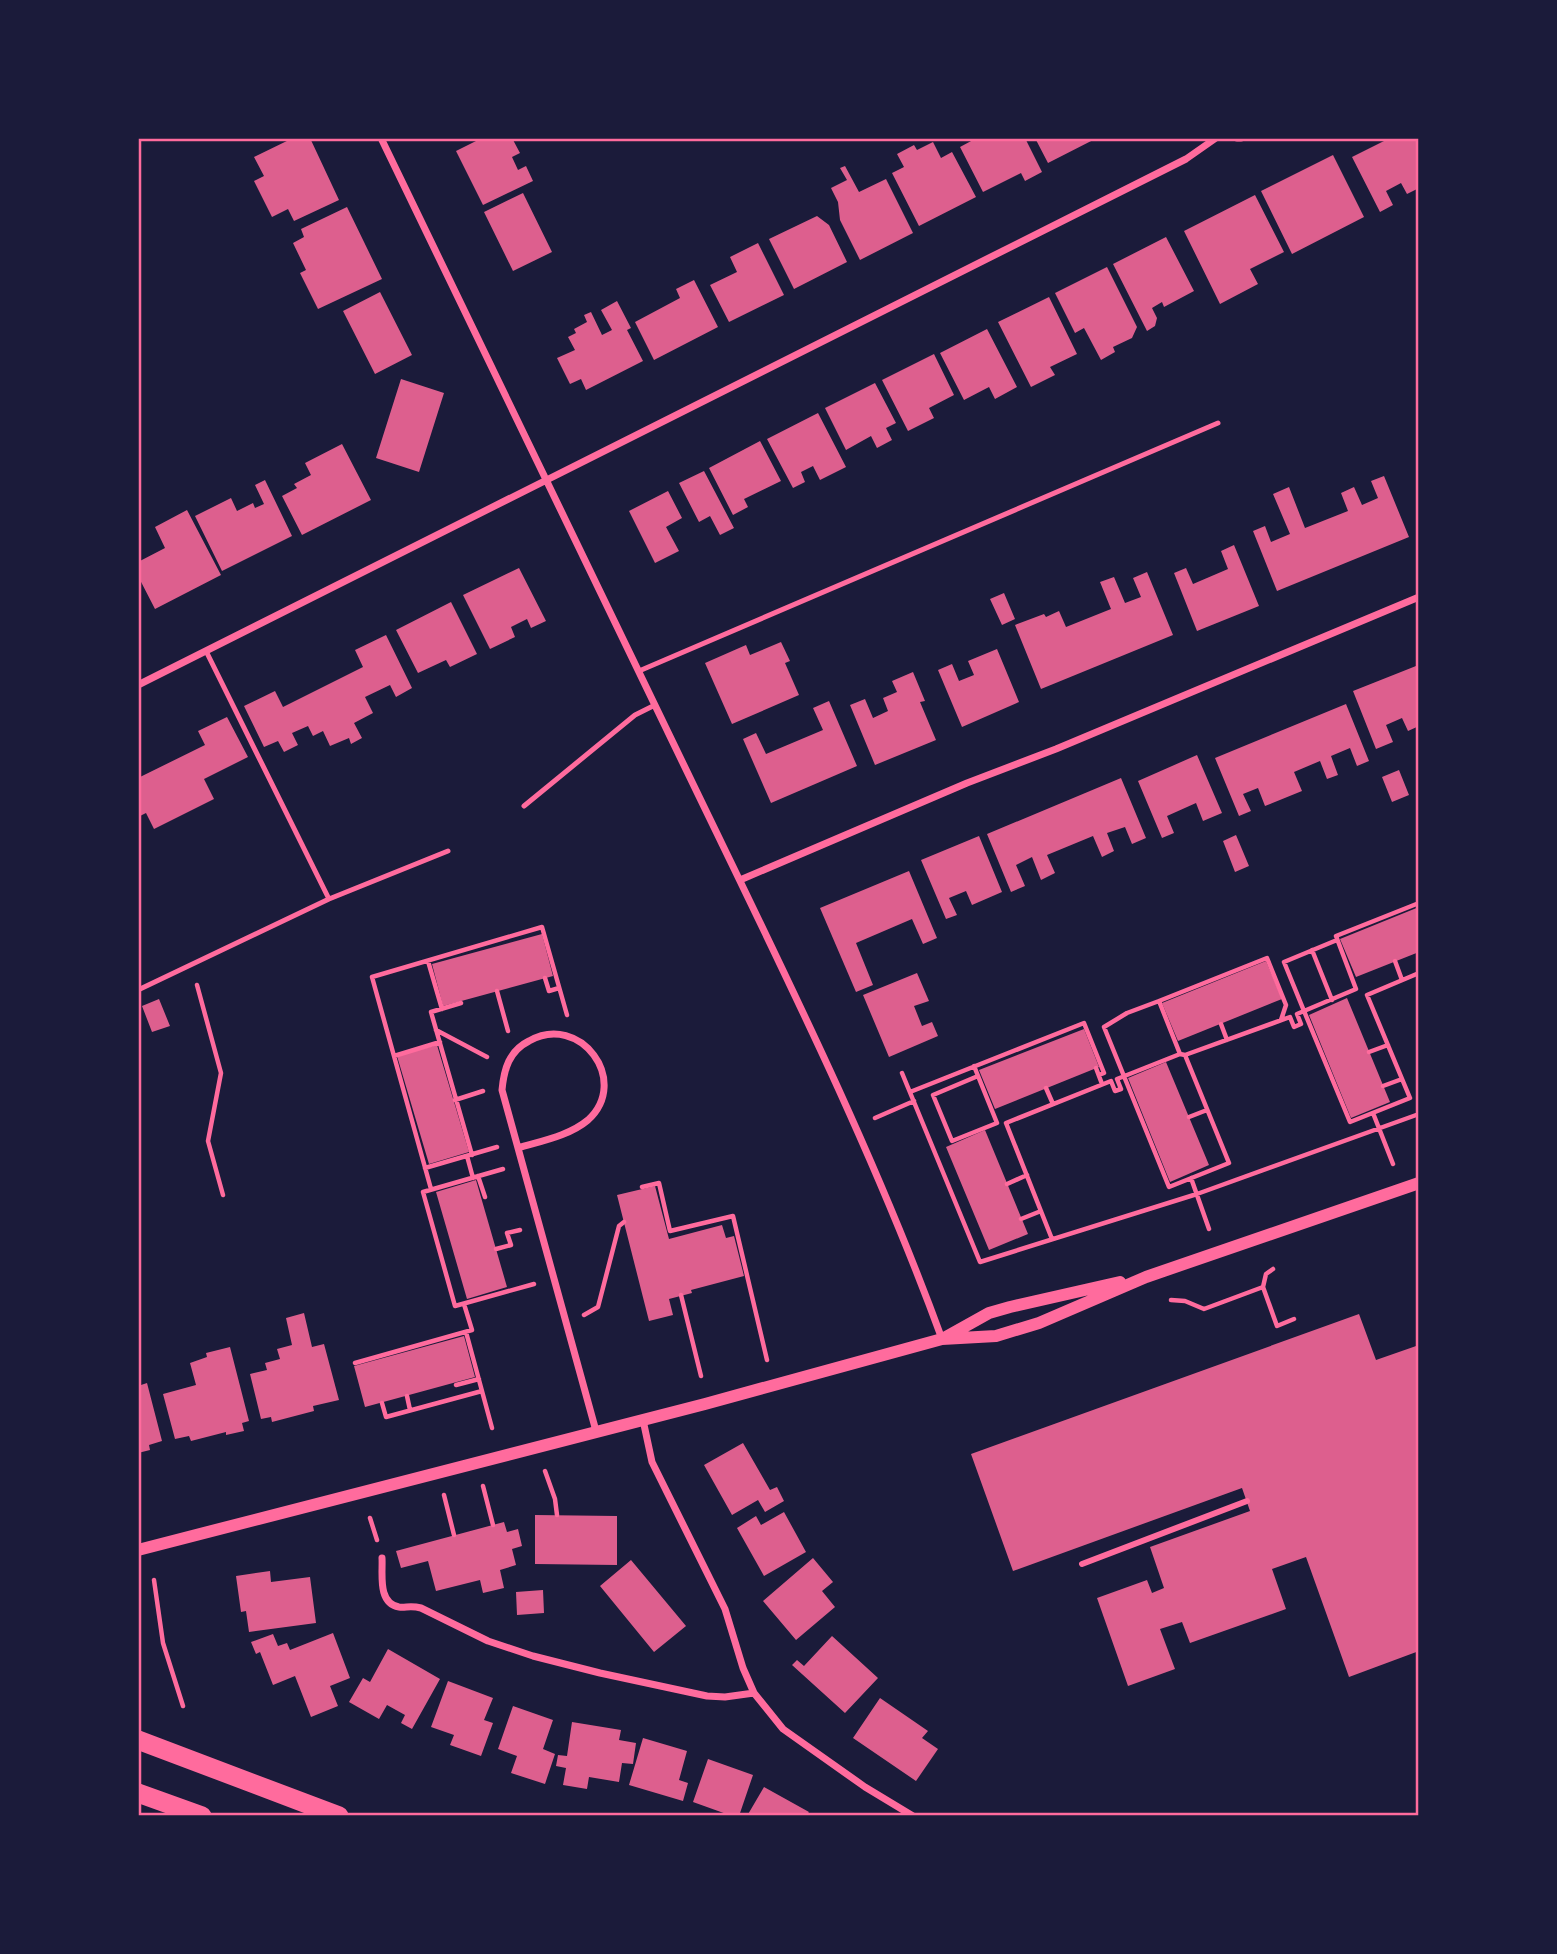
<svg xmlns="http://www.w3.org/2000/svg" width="1557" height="1954" viewBox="0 0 1557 1954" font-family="'Sofia Sans Condensed',sans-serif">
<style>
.building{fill:#dd5f8e}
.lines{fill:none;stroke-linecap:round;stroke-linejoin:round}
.path{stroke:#ff6b9d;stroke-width:4.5}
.service{stroke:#ff6b9d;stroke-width:5}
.pedestrian{stroke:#ff6b9d;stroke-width:6}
.minor{stroke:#ff6b9d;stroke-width:7}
.tertiary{stroke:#ff6b9d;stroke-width:12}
.trunk{stroke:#ff6b9d;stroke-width:19}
.neatline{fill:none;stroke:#ff6b9d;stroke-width:2.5}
</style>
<rect width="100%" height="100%" fill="#1b1b3a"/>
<path class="building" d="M293 138H310L339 200 294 221 288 209 272 217 254 181 264 176 254 157Z
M482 138H512L520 153 512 157 518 170 526 166 533 181 483 205 456 151Z
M972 138H1025L1042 172 1025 181 1021 173 983 192 960 147 973 140Z
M1035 138H1097L1048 163Z
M1390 138H1419V188L1407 194 1401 183 1386 191 1393 205 1380 212 1352 157Z
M933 142 941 158 952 152 976 197 919 226 892 173 904 167 897 154 914 145 917 150Z
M1333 155 1364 217 1292 254 1261 191Z
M845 166 859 192 886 179 913 233 860 260 840 220 838 202 831 188 847 180 840 168Z
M523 193 552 252 513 271 484 212Z
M1255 195 1284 252 1250 269 1258 284 1220 304 1184 231Z
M347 207 382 279 318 309 300 273 306 270 293 243 304 237 301 229Z
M817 216 829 225 847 262 794 289 769 239Z
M1166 237 1194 291 1164 307 1162 302 1152 308 1157 318 1155 326 1147 331 1113 264Z
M758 243 784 295 729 322 710 285 737 272 730 257Z
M1107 267 1137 327 1132 338 1113 347 1115 352 1101 360 1084 328 1075 333 1055 293Z
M694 280 718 327 654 360 635 322 680 298 676 289Z
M380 292 412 355 375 374 343 311Z
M1049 297 1077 354 1050 367 1055 375 1031 387 998 322Z
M617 301 631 328 627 330 643 361 586 390 581 379 570 384 557 358 575 350 568 337 576 333 574 329 587 322 584 315 591 312 602 335 612 330 601 310Z
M987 329 1017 387 995 399 989 387 964 400 940 353Z
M934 354 954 395 929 408 934 418 908 431 882 380Z
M401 379 444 393 419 472 376 458Z
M875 383 896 423 886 428 892 440 877 448 871 436 846 450 825 408Z
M818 413 846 467 820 480 813 466 801 472 805 482 793 488 767 439Z
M760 441 781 481 744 499 748 507 733 515 709 468Z
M342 444 371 500 302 535 282 496 297 488 294 484 311 475 305 463Z
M704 471 734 528 720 535 710 516 699 522 679 483Z
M1384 476 1409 537 1277 591 1253 531 1265 526 1271 542 1290 534 1273 494 1289 487 1305 528 1348 511 1341 493 1354 487 1362 505 1378 498 1371 481Z
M265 480 292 536 222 571 195 516 231 498 237 511 253 503 255 508 264 504 255 485Z
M668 491 682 518 666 527 679 551 655 563 629 511Z
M187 510 221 575 155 609 138 576V562L165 548 155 527Z
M1234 545 1259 606 1197 631 1174 573 1186 568 1193 584 1228 569 1221 551Z
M519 568 546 621 531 628 527 619 511 627 515 637 490 649 463 595Z
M1147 572 1173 635 1041 689 1015 625 1044 614 1046 617 1059 611 1066 627 1111 609 1100 582 1114 577 1125 603 1141 597 1133 578Z
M1004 593 1015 619 1002 625 990 599Z
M451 602 477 654 450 667 446 660 418 673 396 630Z
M386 635 412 688 396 697 390 685 365 697 373 713 354 723 362 738 351 744 349 738 330 746 323 731 313 736 308 726 292 733 298 745 284 752 278 741 264 747 244 706 275 691 283 707 363 667 355 650Z
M781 642 790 661 785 663 799 695 732 724 705 663 746 645 750 655Z
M997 649 1019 702 962 727 938 670 952 664 959 681 974 675 968 661Z
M1416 666 1419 672V726L1408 731 1402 718 1386 725 1393 742 1376 749 1353 691Z
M913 672 925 701 920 702 936 740 875 765 850 705 865 699 873 718 888 711 883 698 897 692 892 681Z
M829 701 857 766 771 803 743 739 756 733 766 754 823 730 813 708Z
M1346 704 1369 761 1357 766 1350 748 1331 756 1338 775 1327 779 1320 761 1294 772 1302 791 1265 806 1258 788 1243 794 1251 811 1239 816 1215 758Z
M227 717 248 757 204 779 214 799 154 829 146 813 138 817V778L205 745 198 731Z
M1197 755 1222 813 1203 821 1196 803 1167 816 1174 833 1162 838 1138 781Z
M1399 770 1409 795 1392 802 1382 777Z
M1121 778 1146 838 1132 844 1125 827 1107 833 1114 851 1102 857 1093 836 1047 855 1055 873 1041 880 1032 857 1016 865 1025 886 1011 892 987 834Z
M1236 835 1249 866 1235 872 1223 841Z
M979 836 1002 892 972 905 966 891 949 898 957 915 946 919 921 860Z
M909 871 937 938 923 944 912 919 856 943 873 985 856 992 820 908Z
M1419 907V952L1356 977 1340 939Z
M542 934 553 976 443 1006 432 964Z
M1266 961 1282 999 1178 1041 1162 1003Z
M917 973 929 1001 914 1006 922 1026 932 1022 938 1036 889 1057 863 995Z
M1347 998 1390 1102 1351 1118 1309 1015Z
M159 999 170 1026 152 1032 142 1006Z
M1084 1029 1099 1067 995 1109 979 1070Z
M437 1045 469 1152 429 1164 397 1056Z
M1166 1062 1209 1165 1170 1182 1128 1078Z
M985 1130 1028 1234 989 1250 946 1147Z
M476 1180 507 1287 467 1299 436 1192Z
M655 1186 669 1239 722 1225 726 1238 734 1236 744 1276 691 1290 692 1293 669 1299 673 1315 649 1321 617 1195Z
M304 1313 312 1347 324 1344 339 1400 313 1406 314 1411 272 1422 271 1417 261 1419 250 1374 267 1370 265 1363 280 1359 277 1349 292 1345 286 1318Z
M1359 1314 1376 1360 1419 1345V1651L1349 1677 1306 1557 1272 1569 1286 1609 1190 1643 1182 1622 1160 1629 1175 1669 1128 1686 1097 1598 1147 1580 1152 1593 1164 1588 1150 1547 1250 1511 1242 1488 1013 1571 971 1454Z
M464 1336 475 1377 365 1407 354 1366Z
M230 1347 249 1421 242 1423 244 1431 226 1435V1432L191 1441 189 1436 175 1439 163 1394 196 1385 190 1363 207 1357 206 1353Z
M147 1383 162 1441 149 1445 150 1450 138 1453V1386Z
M743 1443 770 1490 777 1487 784 1501 765 1512 758 1500 732 1515 704 1465Z
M784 1512 806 1552 764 1576 737 1528 756 1516 761 1525Z
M535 1515 617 1516V1565L535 1564Z
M504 1522 507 1532 518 1529 522 1546 512 1549 516 1565 500 1570 504 1588 483 1593 480 1580 436 1591 428 1561 401 1568 396 1551Z
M813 1558 833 1582 822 1591 835 1607 796 1640 763 1601Z
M631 1560 686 1626 654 1652 600 1586Z
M270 1571 271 1582 310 1577 316 1623 249 1632 246 1611 241 1612 236 1576Z
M543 1590 544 1613 517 1615 516 1592Z
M333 1633 350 1678 330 1686 338 1706 311 1717 295 1676 273 1685 260 1652 256 1654 251 1642 273 1634 278 1646 287 1643 290 1650Z
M832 1636 878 1678 845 1713 792 1665 797 1660 804 1666Z
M388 1649 440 1679 412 1729 401 1723 405 1715 387 1705 379 1719 349 1702 363 1678 370 1682Z
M448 1681 493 1698 484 1720 493 1723 481 1756 450 1745 454 1735 431 1727Z
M880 1698 928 1731 922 1738 938 1749 916 1781 853 1738Z
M513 1706 553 1720 543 1749 555 1754 545 1784 511 1773 517 1756 498 1749Z
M572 1722 621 1730 619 1740 636 1743 633 1764 622 1763 619 1782 589 1777 587 1789 563 1785 566 1768 556 1766 558 1755 567 1756Z
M643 1738 687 1751 679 1780 688 1783 683 1801 629 1785Z
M708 1759 753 1775 739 1816H732L693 1802Z
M764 1787 809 1812 806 1816H747Z"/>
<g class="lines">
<path class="path" d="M1419 903 1336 936 1356 989 1304 1011 1350 1122 1410 1098 1367 995 1419 973
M1312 950 1332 1000
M428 961 442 1009
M1395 961 1402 980
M545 978 549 991 559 988
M197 985 221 1073 208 1141 223 1195
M497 991 508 1031
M1159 1001 1127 1013 1104 1027 1169 1187 1229 1163 1185 1055 1290 1017 1294 1027 1301 1024 1297 1014 1304 1011 1284 962 1337 940
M461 1003 431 1012 472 1155
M1221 1024 1227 1040
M436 1030 487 1057
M1369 1052 1388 1045
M1180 1054 1159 1001 1267 958 1286 1005 1281 1020
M394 1056 440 1042
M974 1066 997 1123 952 1141 933 1095 978 1076
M1096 1068 1102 1084
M902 1073 980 1262 1197 1194 1419 1114
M1383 1086 1402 1079
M1046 1088 1053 1104
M910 1092 1084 1023 1104 1073 1099 1075
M455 1100 483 1091
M1373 1113 1393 1164
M1189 1117 1207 1110
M875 1118 914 1101
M467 1156 473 1178
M425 1168 497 1147
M503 1169 423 1192 455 1306 534 1284
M478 1176 485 1197
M1191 1178 1209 1229
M1007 1184 1027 1175
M642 1187 659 1183 670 1231 733 1216 767 1360
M431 1189 372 977 542 927 567 1015
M1021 1219 1041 1211
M1052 1239 1006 1123 1111 1081 1115 1091 1121 1089 1117 1079 1180 1054 1185 1055
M496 1249 511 1245 507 1233 520 1230
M1273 1269 1266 1274 1263 1287 1277 1326 1294 1319
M681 1295 701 1376
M1171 1300 1185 1301 1204 1309 1263 1287
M584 1315 598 1307 619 1226 624 1222
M466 1332 492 1428
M355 1363 472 1330 464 1304
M456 1385 479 1379
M407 1396 410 1410
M382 1403 386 1417 482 1391
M545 1471 555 1499 557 1515
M483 1486 493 1525
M444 1495 454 1535
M370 1518 377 1540
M154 1580 163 1643 183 1706"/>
<path class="service" d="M206 651 329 899
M639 671 1218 423
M524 806 635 715 655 705
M138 990 329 899 448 851"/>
<path class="pedestrian" d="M1082 1564 1247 1501"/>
<path class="minor" d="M381 138C485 354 590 570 694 786 782 968 873 1150 942 1339
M1237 138H1241
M138 685 1186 159 1216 138
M740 880 967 783 1056 749 1419 597
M518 1148C541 1141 569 1136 588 1120 631 1081 580 1012 529 1041 509 1051 504 1069 502 1090L596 1431
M643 1420 652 1462 725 1609 743 1668 754 1693 783 1729 865 1787 913 1816
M382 1558C383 1573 377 1603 399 1607 406 1608 410 1605 421 1608L488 1641 533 1656 600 1673 707 1696 725 1697 754 1693"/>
<path class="tertiary" d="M946 1337 989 1313 1010 1307 1120 1282
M138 1550 705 1404 942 1339 996 1336 1039 1323 1146 1277 1419 1183"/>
<path class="trunk" d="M138 1740 339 1816
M138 1793 202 1816"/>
</g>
<rect width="1557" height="1954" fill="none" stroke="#1b1b3a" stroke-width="280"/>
<rect x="140" y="140" width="1277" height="1674" class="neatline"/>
</svg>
